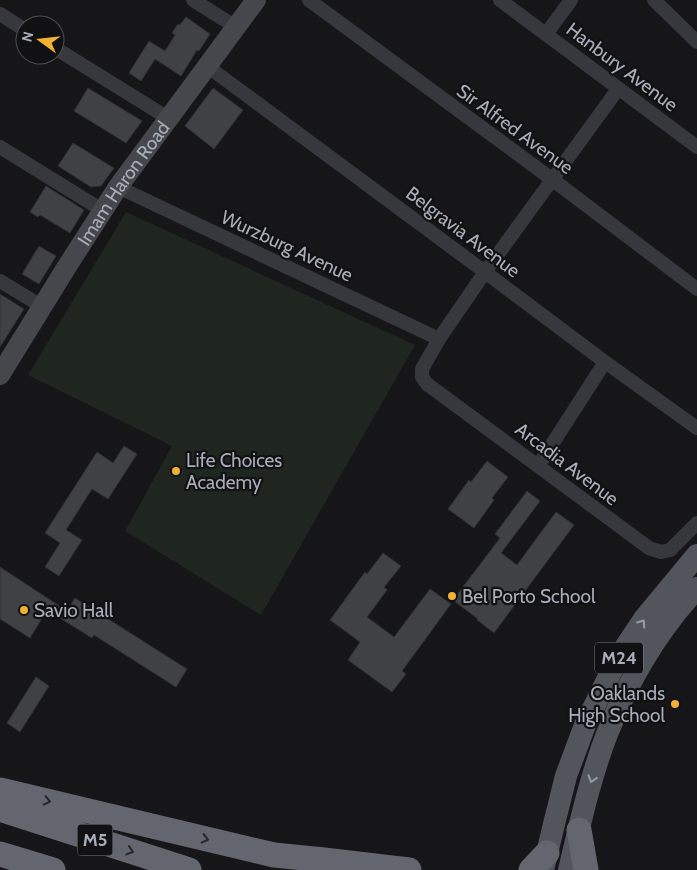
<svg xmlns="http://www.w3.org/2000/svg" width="697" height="870" viewBox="0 0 697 870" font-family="Cabin,sans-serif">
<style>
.green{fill:#1e261f}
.building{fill:#404145;stroke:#303034}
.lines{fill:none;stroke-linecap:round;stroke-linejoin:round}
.street{stroke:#37383d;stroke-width:14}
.secondary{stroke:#45474d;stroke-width:20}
.primary{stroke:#53555c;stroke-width:22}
.highway{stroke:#63666e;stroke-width:25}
.oneway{stroke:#979ba6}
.oneway2{stroke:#26262a}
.poi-dot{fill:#f2b134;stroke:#111113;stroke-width:2}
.labels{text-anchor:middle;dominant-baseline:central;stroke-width:4.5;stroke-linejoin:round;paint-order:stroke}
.shield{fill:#111113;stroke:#7b7e86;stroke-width:1}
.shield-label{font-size:18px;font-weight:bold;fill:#a8adb8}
.street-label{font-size:19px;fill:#a8adb8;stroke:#111113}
.poi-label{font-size:19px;fill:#a8adb8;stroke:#111113;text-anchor:start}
</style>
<rect width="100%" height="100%" fill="#161618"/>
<path class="green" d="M126 212 415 345 261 615 125 531 172 446 28 375Z"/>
<path class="building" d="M186 17 210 34 199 51 197 50 181 76 155 59 141 81 129 73 149 41 165 51 175 35 172 33 178 24 180 25Z
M88 88 142 121 126 143 74 111Z
M213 88 243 110 214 149 185 126Z
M73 143 114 168 101 186 91 187 58 166Z
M46 186 84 210 70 233 40 215 38 217 30 212Z
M39 246 56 256 39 284 22 274Z
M0 294 24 309 0 347Z
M124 446 137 454 108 499 92 489 66 530 82 540 59 576 45 567 60 543 45 533 97 452 113 463Z
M487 461 508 477 492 498 494 500 474 528 448 509 469 480 471 482Z
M527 491 540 501 501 553 517 565 556 512 574 525 494 633 477 620 478 619 453 600 500 538 495 534Z
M383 553 401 566 384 587 387 590 367 617 394 637 430 589 451 604 402 671 406 674 392 692 348 660 360 642 330 620 365 572 367 574Z
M0 567 67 611 75 598 187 669 176 687 94 635 92 638 47 610 30 638 0 619Z
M36 677 49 686 20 732 7 723Z"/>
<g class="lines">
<path class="street" d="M193 0 236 27
M309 0 553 180 697 289
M500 0 697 147
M654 0 697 42
M0 14 25 30
M546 34 571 0
M55 48 168 118
M207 66 485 272 605 362 697 428
M618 89 485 272 439 339 422 369V377L427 384 649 548 661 552 670 550 697 523
M0 147 102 210
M118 187 439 339
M0 281 43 307
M538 466 605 362"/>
<path class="secondary" id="s1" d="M0 375 66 268 118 187 256 0"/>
<path class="primary" d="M543 870 555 820 566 776 585 725 614 666 628 643 644 619 697 555
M569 870C580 824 590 778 607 734 628 681 658 630 697 588"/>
<path class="highway" d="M0 790 274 855 324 860 409 870
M0 809 189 870
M579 830 586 870
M0 854 53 870
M531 870 547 853"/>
</g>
<defs><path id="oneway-chevron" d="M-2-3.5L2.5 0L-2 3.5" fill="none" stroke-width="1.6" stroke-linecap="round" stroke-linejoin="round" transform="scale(1.25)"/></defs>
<g class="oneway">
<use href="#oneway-chevron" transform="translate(642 623) rotate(-55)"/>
<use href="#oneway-chevron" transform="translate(592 779) rotate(107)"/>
</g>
<g class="oneway2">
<use href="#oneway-chevron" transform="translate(47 801) rotate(13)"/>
<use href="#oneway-chevron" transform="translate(205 839) rotate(14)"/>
<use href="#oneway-chevron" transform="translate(130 851) rotate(18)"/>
</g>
<g class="poi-dot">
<circle cx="176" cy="471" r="5"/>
<circle cx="452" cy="596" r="5"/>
<circle cx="24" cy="610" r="5"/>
<circle cx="675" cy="704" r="5"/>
</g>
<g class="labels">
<g class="shield">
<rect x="595" y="642.5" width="48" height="31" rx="4"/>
<rect x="77.5" y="824.5" width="35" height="31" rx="4"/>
</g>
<g class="shield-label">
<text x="619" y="658">M24</text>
<text x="95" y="840">M5</text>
</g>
<g class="street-label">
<text transform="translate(622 67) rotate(37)">Hanbury Avenue</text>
<text transform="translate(515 129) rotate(36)">Sir Alfred Avenue</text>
<text stroke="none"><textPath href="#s1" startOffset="228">Imam Haron Road</textPath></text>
<text transform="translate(463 232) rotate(37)">Belgravia Avenue</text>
<text transform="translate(287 246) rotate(25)">Wurzburg Avenue</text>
<text transform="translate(567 464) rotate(37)">Arcadia Avenue</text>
</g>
<g class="poi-label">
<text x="186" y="460">Life Choices<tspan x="186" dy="22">Academy</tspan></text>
<text x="462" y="596">Bel Porto School</text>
<text x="34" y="610">Savio Hall</text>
<text x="665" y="693" text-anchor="end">Oaklands<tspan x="665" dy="22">High School</tspan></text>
</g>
</g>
<g transform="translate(40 40) rotate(285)"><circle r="24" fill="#111113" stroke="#4d4f55"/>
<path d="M0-4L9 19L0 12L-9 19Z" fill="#f2b134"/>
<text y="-8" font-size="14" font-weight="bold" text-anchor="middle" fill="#a8adb8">N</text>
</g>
</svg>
